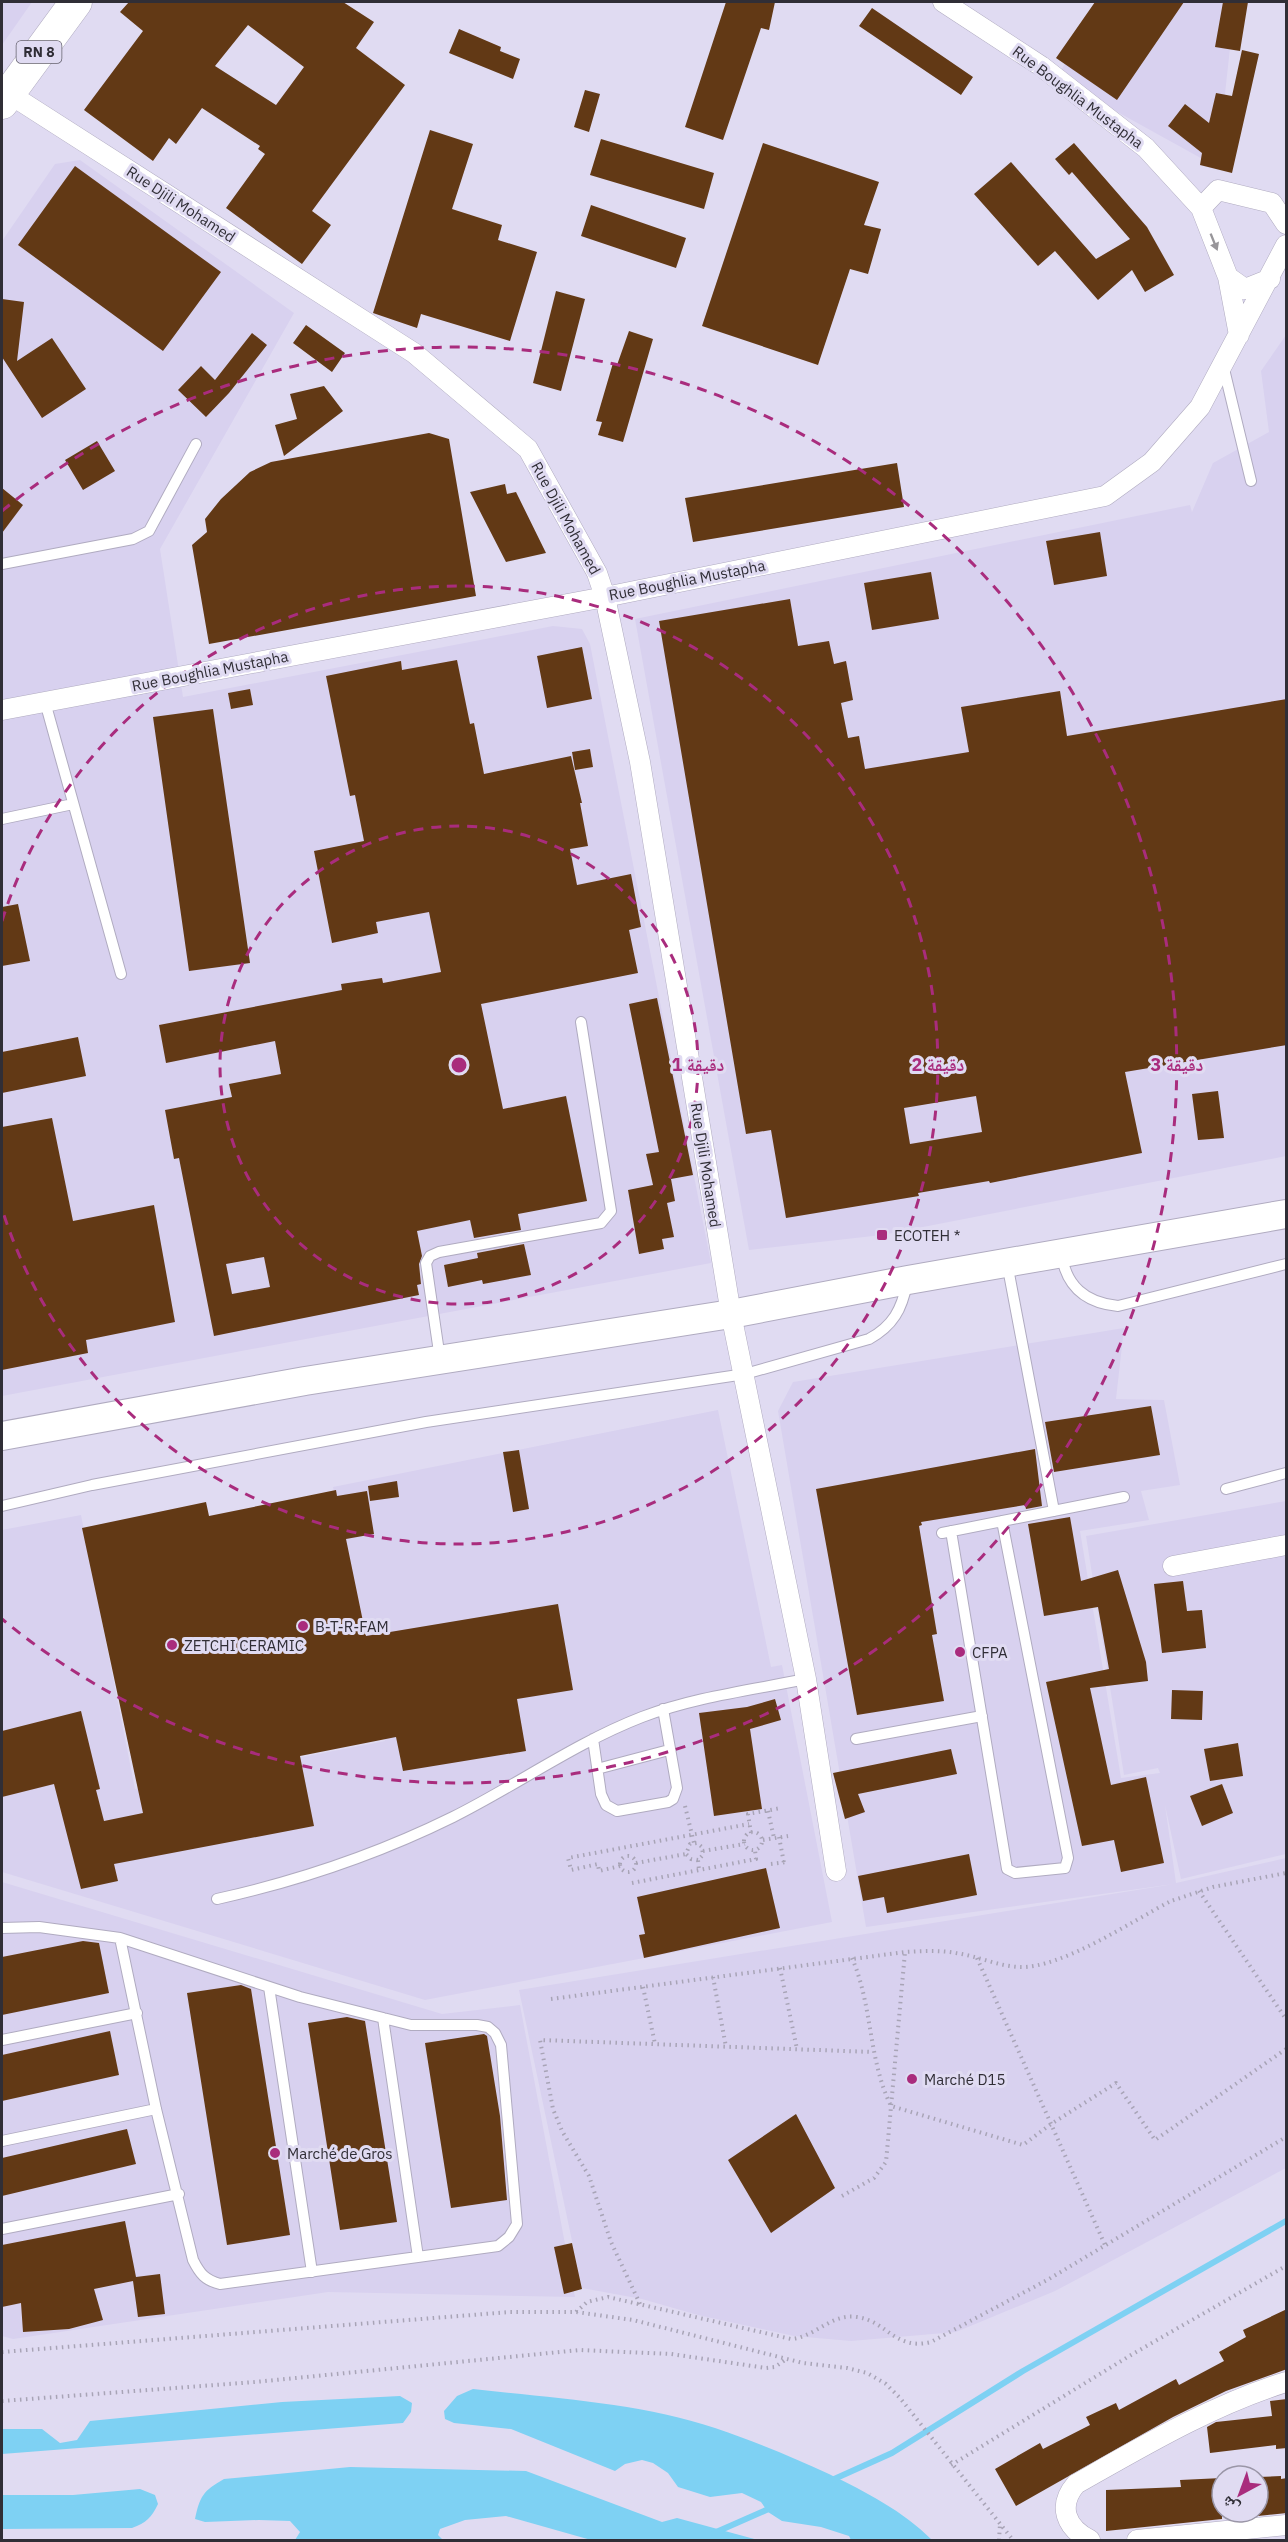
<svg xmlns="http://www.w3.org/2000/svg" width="1288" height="2542" viewBox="0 0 1288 2542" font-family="'IBM Plex Sans','Noto Naskh Arabic',sans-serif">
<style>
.built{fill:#d8d1ef}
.water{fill:#7ed1f3}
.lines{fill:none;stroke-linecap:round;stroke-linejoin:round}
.stream{stroke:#7ed1f3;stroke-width:6}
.building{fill:#623915;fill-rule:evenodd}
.lane-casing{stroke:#b0abc0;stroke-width:12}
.street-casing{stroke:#b0abc0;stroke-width:21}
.secondary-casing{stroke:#b0abc0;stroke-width:30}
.primary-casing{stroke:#b0abc0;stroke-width:33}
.path{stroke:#a8a4b6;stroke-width:4;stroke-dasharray:1.5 4.5;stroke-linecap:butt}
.lane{stroke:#fff;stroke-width:10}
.street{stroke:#fff;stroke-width:20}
.secondary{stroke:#fff;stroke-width:28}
.primary{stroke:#fff;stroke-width:32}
.oneway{fill:#98969a}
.ring{fill:none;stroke:#a92c7d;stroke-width:3;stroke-dasharray:10 8}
.poi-dot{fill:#a92c7d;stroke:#e0dbf2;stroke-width:2}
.labels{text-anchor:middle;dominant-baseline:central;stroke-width:6;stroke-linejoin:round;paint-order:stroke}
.shield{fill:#e0dbf2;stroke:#65626e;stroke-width:1.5}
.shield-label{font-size:14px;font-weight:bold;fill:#302e36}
.street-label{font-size:15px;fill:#302e36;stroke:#e0dbf2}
.poi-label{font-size:15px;fill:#302e36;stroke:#e0dbf2;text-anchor:start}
.centre{fill:#a92c7d;stroke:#e0dbf2;stroke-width:3}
.ring-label{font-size:18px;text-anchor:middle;font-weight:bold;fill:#a92c7d;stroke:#e0dbf2;stroke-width:6;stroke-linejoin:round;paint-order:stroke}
</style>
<rect width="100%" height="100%" fill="#e0dbf2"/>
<path class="built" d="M2 2H32L2 45Z
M1104 2H1235L1217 167 1056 78Z
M80 160 294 313 160 549 183 697 553 626 582 629 590 644 711 1263 2 1396V241L55 164Z
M1286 335V1156L882 1235 749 1250 635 619 1190 505 1192 512 1213 463 1269 432 1261 371Z
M1124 1328 1116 1399 1164 1400 1180 1485 1141 1491 1149 1520 1080 1531 1121 1778 1160 1773 1158 1768 1124 1775 1086 1536 1286 1501V1854L1181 1879 1165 1805 1176 1883 1286 1858V2168L1055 2291 956 2332 851 2341 794 2336 698 2315 642 2299 582 2288 519 1990 1174 1884 866 1927 778 1411 793 1382Z
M718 1410 771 1667 782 1665 832 1922 425 2000 2 1872V1530L81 1515 135 1789 385 1741 333 1487Z
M2 1882 442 2014 520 2005 575 2297 328 2292 13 2339 2 2336Z"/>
<path class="water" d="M473 2389C552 2398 641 2403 715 2428 754 2441 792 2457 829 2474 866 2492 903 2511 932 2540H851L849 2536 821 2527 782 2521 768 2512 761 2502 742 2493 710 2497 678 2487 668 2473 653 2463 642 2460 625 2464 615 2471 511 2429 454 2423 445 2419 444 2411 457 2396Z
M400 2396 412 2403 411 2412 403 2423 2 2454V2429H42L60 2443 77 2440 90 2421 282 2402Z
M350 2467 526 2471 662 2522 677 2518 758 2540H591L506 2516 465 2520 440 2529 438 2535 443 2540H295L300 2532 290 2521 259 2520 205 2522 195 2519C200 2496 203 2491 224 2479Z
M140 2489 155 2495 158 2504C152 2517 146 2523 132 2528L2 2529V2495H73Z"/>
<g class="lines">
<path class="stream" d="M832 2480 892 2453 1023 2371 1286 2221
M714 2533 773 2507"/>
</g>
<path class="building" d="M129 2H343L374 22 356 48 405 85 312 211 331 225 302 264 226 208 265 154 258 149 260 146 202 108 176 144 169 138 153 161 84 110 143 31 120 12ZM248 25 304 67 276 105 215 66Z
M726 2H775L769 30 761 28 723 140 685 127Z
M1095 2H1184L1117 100 1056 58Z
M1223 2H1248L1240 51 1215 47Z
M872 8 973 77 961 95 859 26Z
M459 29 501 47 500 51 520 59 513 79 449 53Z
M1242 50 1259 54 1232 173 1200 165 1202 153 1168 126 1185 104 1209 123 1216 93 1232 96Z
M585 90 600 94 589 132 574 127Z
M430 130 473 144 452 209 502 225 498 240 537 252 510 341 421 314 417 328 373 313Z
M601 139 714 173 704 209 590 175Z
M763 143 879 182 864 225 881 229 868 274 850 269 818 365 702 326Z
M1074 143 1147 227 1174 275 1145 292 1132 270 1098 300 1055 251 1038 266 974 194 1011 162 1096 259 1130 239 1072 172 1069 175 1055 159Z
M75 166 221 272 163 351 18 245Z
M591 205 686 238 676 268 581 236Z
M556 291 585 299 561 391 533 383Z
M2 299 24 302 17 361 52 338 86 389 42 418 2 357Z
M306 325 345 353 332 372 293 343Z
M629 331 653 339 623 442 598 435 602 422 596 421 613 363 617 365Z
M252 333 267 345 229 393 206 417 178 390 201 366 215 380Z
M324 386 343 411 284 456 275 425 297 419 290 394Z
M429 433 449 439 476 596 209 644 192 545 207 532 205 519 221 499 250 472 271 462Z
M97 441 115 471 83 490 65 460Z
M897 463 904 507 693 542 685 498Z
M505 484 507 494 516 492 546 553 506 562 470 492Z
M2 488 23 505 2 533Z
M1100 532 1107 576 1054 585 1046 541Z
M931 572 939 619 872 630 864 583Z
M790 599 798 646 829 641 834 664 846 661 853 700 841 703 848 738 859 736 865 769 969 752 961 707 1060 691 1067 736 1287 699V1045L1125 1072 1142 1153 990 1183 989 1181 918 1193 919 1196 786 1218 771 1130 746 1134 659 621ZM976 1096 982 1132 910 1144 904 1108Z
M582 647 592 699 547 708 537 656Z
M457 660 470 724 474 723 484 774 571 756 582 803H580L588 846 570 849 577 885 631 874 641 927 629 930 638 973 481 1004 503 1109 566 1096 587 1201 518 1214 521 1230 474 1238 470 1220 417 1231 422 1256 419 1264 421 1284 417 1285 419 1295 214 1336 179 1158 174 1159 165 1110 232 1097 229 1084 281 1074 275 1041 166 1063 159 1025 342 990 341 984 382 978 383 983 441 972 429 912 376 922 378 933 332 943 314 851 364 841 355 795 350 796 326 676 401 661 402 670ZM264 1257 270 1287 232 1294 226 1264Z
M250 689 253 705 231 709 228 693Z
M213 709 250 963 189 971 153 717Z
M590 749 593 767 575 770 572 752Z
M18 904 30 961 2 966V907Z
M657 998 693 1175 671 1179 675 1201 667 1203 674 1237 662 1239 664 1249 639 1254 628 1190 653 1185 646 1154 659 1152 629 1004Z
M78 1037 86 1076 2 1093V1052Z
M1218 1091 1224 1138 1198 1140 1192 1094Z
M52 1118 73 1221 154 1205 175 1322 86 1340 88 1353 2 1370V1127Z
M524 1244 531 1275 483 1284 482 1280 448 1287 444 1265 478 1258 477 1253Z
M1151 1406 1160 1455 1054 1472 1045 1422Z
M1035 1449 1042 1506 1026 1509 1025 1505 921 1522 922 1525 919 1526 937 1634 932 1635 944 1701 857 1715 816 1489Z
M519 1450 529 1509 513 1512 503 1452Z
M397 1481 399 1497 370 1501 368 1486Z
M336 1490 337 1496 367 1491 374 1534 346 1539 366 1636 558 1604 573 1690 517 1699 526 1751 403 1771 396 1737 300 1756 314 1826 114 1864 118 1881 81 1889 54 1784 2 1797V1731L81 1711 100 1789 96 1790 104 1821 143 1813 82 1528 206 1502 209 1516Z
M1070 1517 1081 1581 1118 1570 1146 1662 1148 1681 1090 1688 1111 1785 1146 1777 1164 1863 1121 1872 1114 1840 1082 1846 1046 1682 1109 1669 1098 1607 1044 1616 1028 1524Z
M1183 1581 1187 1611 1202 1610 1206 1648 1162 1653 1154 1584Z
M1172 1690 1203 1691 1202 1720 1171 1719Z
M775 1699 781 1720 750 1729 762 1809 714 1816 699 1713 747 1707Z
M1238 1743 1243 1776 1210 1781 1204 1749Z
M951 1749 957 1774 858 1794 865 1812 845 1819 833 1773Z
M1222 1784 1233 1813 1202 1826 1190 1796Z
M969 1854 977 1895 887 1913 884 1897 863 1901 858 1876Z
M766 1868 780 1928 644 1958 639 1935 645 1934 637 1897Z
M83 1941 99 1943 109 1993 2 2015V1957Z
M241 1985 251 1989 290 2235 227 2245 187 1993Z
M347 2017 365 2021 397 2222 340 2230 308 2023Z
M110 2031 119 2075 2 2101V2055Z
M484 2034 487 2036 500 2116 507 2200 451 2208 425 2043Z
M796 2114 835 2188 771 2233 728 2160Z
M127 2129 136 2164 2 2196V2158Z
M125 2221 136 2277 160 2274 165 2314 138 2317 133 2281 94 2289 103 2320 69 2329 23 2332 21 2303 2 2307V2245Z
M572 2243 582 2289 564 2294 554 2247Z
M1287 2309V2369L1226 2391 1173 2417 1016 2506 995 2469 1040 2443 1043 2449 1090 2425 1086 2417 1116 2403 1119 2410 1176 2379 1179 2385 1224 2361 1219 2352 1246 2337 1243 2330Z
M1287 2399V2448L1276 2449V2445L1210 2453 1207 2427 1216 2422 1272 2416 1270 2401Z
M1281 2476V2479L1287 2478V2513L1258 2516V2477Z
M1222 2478V2519L1106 2531V2490L1181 2487 1180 2480Z"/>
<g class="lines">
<defs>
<path id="lane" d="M1223 365 1251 481
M2 564 133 539 149 531 196 444
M45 702 121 974
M2 819 73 804
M1061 1253C1066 1286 1085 1303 1118 1306L1286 1264
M1007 1263 1054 1511
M440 1359 426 1263 430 1256 439 1252 601 1223 611 1211 581 1022
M1226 1489 1286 1473
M2 1506 92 1485 426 1422 745 1374 869 1339C893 1326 902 1309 907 1283
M951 1531 1007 1869 1015 1873 1065 1868 1068 1858 1002 1521
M942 1533 1124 1497
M593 1739 601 1794 606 1805 617 1811 668 1802 673 1799 677 1788 663 1709
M856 1739 982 1716
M597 1769 669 1750
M217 1899C298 1881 378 1854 453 1817 517 1785 575 1743 642 1717 694 1697 752 1690 806 1679
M2 1928 39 1927 120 1938 156 2109 193 2260C200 2274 205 2280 220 2284L498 2246 509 2237 517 2224 501 2045 495 2033 488 2027 477 2025H411L300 1997 120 1938
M269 1987 312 2272
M383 2018 418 2257
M2 2040 137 2013
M2 2141 156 2109
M2 2229 179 2194"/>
<path id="street" d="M943 2 1041 66 1146 148 1201 208
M8 93 414 353 528 449 597 573 605 597 640 762 731 1314 806 1679 836 1871
M1228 277 1239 335
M1270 279 1245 289 1228 277 1201 208 1218 190 1272 203 1286 224
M2 710 605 597 1105 496 1152 462 1200 407 1286 245
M1173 1566 1286 1545
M1090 2540C1066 2528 1057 2506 1076 2484 1143 2446 1212 2405 1286 2382
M1137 2540 1286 2525"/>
<path id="secondary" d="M2 1436 305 1381 731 1314 908 1280 1286 1214"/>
<path id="primary" d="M2 103 76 2"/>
</defs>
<use href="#lane" class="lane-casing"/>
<use href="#street" class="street-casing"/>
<use href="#secondary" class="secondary-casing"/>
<use href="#primary" class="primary-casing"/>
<path class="path" d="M685 1806 694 1843
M768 1811 774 1838
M744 1841a9 9 0 1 1 18 0a9 9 0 1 1-18 0Z
M751 1833 748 1814 781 1808
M779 1837 784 1863
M763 1840 788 1836
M703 1851 745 1844
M620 1864a8 8 0 1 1 16 0a8 8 0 1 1-16 0Z
M698 1860 691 1859 686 1854 690 1844 697 1843 702 1847 703 1855 698 1860 699 1870
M636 1863 686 1854
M771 1864 787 1862
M620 1866 599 1871 598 1864 571 1870 568 1858 749 1824
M632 1883 756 1859 755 1850
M1199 1891 1286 2019
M852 1958C873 2007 868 2059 891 2106L1023 2145 1051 2124 1116 2083 1155 2140 1286 2049
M977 1958 1105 2245
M780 1968 797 2049
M713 1977 726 2047
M643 1987 655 2044
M551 1999 905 1952C922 1951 939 1950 956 1953 977 1956 998 1966 1019 1967 1061 1969 1132 1921 1171 1901L1213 1887 1286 1873
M842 2196 874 2178 886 2162 905 1952
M640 2304 611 2242 589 2176 562 2131 553 2109 540 2040 873 2052
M576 2312 587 2302 608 2297 791 2339C816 2337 831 2313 857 2317 887 2321 895 2351 931 2342L1049 2279 1286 2137
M2 2352 510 2312H576L633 2320 803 2363 847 2368 867 2373 886 2384 900 2398 1013 2540
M2 2401 255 2382 580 2350 671 2354 766 2368 775 2367 785 2360
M951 2465 1131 2355 1286 2266
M999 2540 1000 2524"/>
<use href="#lane" class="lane"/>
<use href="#street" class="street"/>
<use href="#secondary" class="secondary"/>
<use href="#primary" class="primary"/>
</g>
<defs><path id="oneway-solid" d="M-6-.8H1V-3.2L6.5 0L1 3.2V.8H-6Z" transform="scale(1.5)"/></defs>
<use class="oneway" href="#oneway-solid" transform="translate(1214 242) rotate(68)"/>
<g class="ring">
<circle cx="459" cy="1065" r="239"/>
<path d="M2 921A479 479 0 1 1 2 1209"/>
<path d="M2 511A718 718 0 1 1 2 1619"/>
</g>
<g class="poi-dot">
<rect x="876" y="1229" width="12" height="12" rx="3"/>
<circle cx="303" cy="1626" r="6"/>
<circle cx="172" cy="1645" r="6"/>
<circle cx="960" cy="1652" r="6"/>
<circle cx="912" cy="2079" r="6"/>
<circle cx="275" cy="2153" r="6"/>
</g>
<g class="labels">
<rect class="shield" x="16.5" y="41" width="45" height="22" rx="4.5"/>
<g class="shield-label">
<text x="39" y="52">RN 8</text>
</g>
<g class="street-label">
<text transform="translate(1078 97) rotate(37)">Rue Boughlia Mustapha</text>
<text transform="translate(181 204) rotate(33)">Rue Djili Mohamed</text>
<text transform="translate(566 518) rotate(61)">Rue Djili Mohamed</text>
<text transform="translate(687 580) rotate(-11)">Rue Boughlia Mustapha</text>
<text transform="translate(210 671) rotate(-11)">Rue Boughlia Mustapha</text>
<text transform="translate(706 1165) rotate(81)">Rue Djili Mohamed</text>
</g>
<g class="poi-label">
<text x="894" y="1235">ECOTEH *</text>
<text x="315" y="1626">B-T-R-FAM</text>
<text x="184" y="1645">ZETCHI CERAMIC</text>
<text x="972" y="1652">CFPA</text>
<text x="924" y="2079">Marché D15</text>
<text x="287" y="2153">Marché de Gros</text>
</g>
</g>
<circle cx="459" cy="1065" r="9" class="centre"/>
<g class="ring-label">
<text x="698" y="1071">1 دقيقة</text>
<text x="938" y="1071">2 دقيقة</text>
<text x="1177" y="1071">3 دقيقة</text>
</g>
<rect width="1288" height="2542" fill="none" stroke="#302e36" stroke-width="6"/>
<g transform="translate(1240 2494) rotate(221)"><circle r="28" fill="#e0dbf2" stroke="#9a96a7" stroke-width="1.5"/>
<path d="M0-4.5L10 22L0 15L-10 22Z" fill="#a92c7d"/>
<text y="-9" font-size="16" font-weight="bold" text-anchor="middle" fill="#302e36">ش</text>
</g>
</svg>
